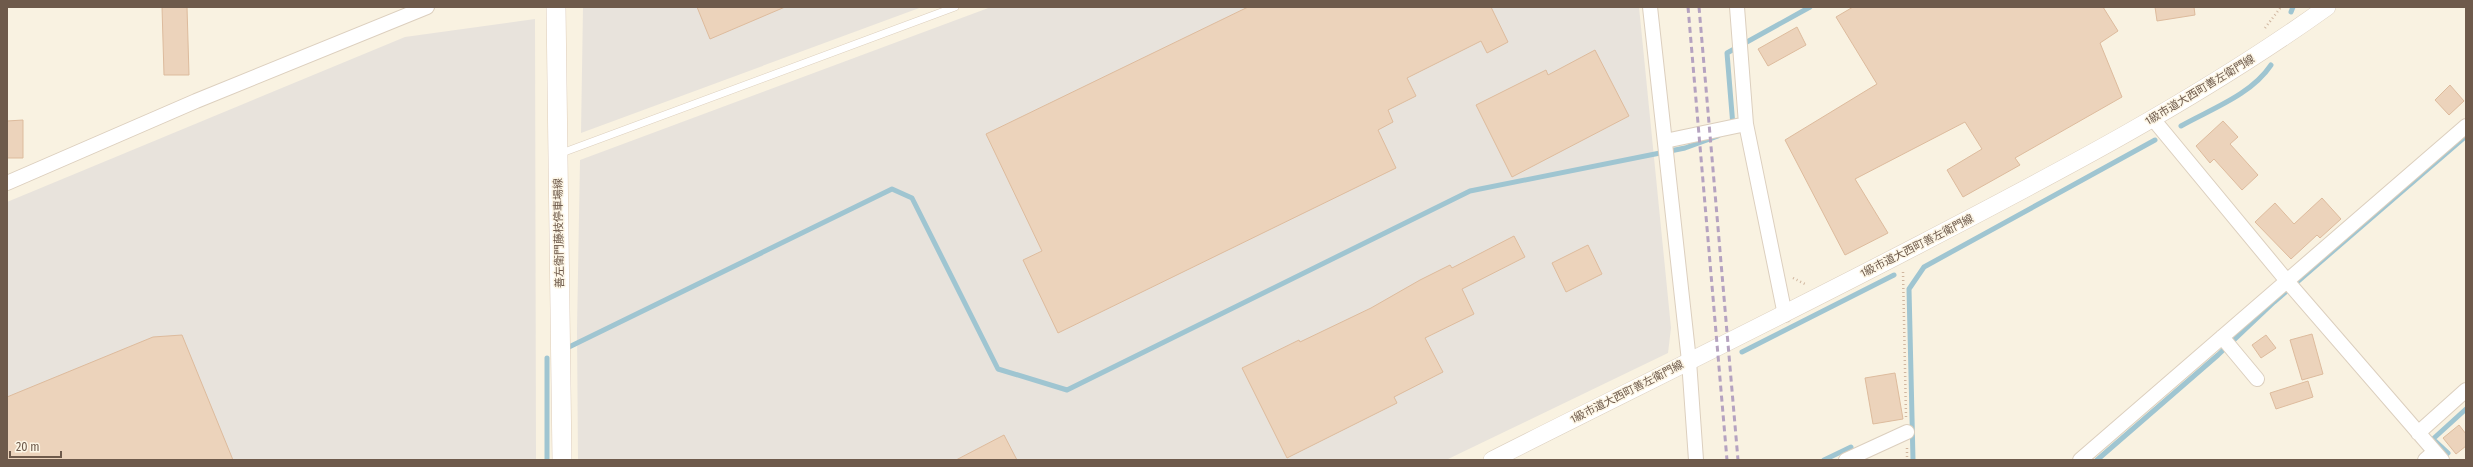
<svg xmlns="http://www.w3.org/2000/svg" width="2473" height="467" font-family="'Fira Sans Condensed','Noto Sans JP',sans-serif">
<rect width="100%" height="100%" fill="#f9f2e1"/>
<path fill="#e8e3dc" d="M 583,7 L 922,7 L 581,133 Z
M 991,7 L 1639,7 L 1671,328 L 1668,353 L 1446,460 L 578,460 L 577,330 L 580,160 Z
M 535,19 L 536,460 L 7,460 L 7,202 L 405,37 Z"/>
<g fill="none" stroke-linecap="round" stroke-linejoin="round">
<path stroke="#9fc5d1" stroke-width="5" d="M 2291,12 L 2293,7
M 1733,126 L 1727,53 L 1810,7
M 2181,126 C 2211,109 2251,95 2271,65
M 569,347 L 892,189 L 912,198 L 998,369 L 1067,390 L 1470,191 L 1685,148 L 1718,136
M 1742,352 L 1894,275
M 2442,459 L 2448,453 L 2433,439 L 2466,409
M 547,460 L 547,358
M 1824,460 L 1851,447
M 1913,460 L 1909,289 L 1924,267 L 2155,140
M 2097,460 L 2218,355 L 2274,302 L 2466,136"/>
</g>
<path fill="#ecd3bb" stroke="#ddbb9d" d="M 162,7 L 187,7 L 189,75 L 164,75 Z
M 697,7 L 785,7 L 710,39 Z
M 1248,7 L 1491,7 L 1508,42 L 1487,53 L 1481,41 L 1407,78 L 1416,96 L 1388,110 L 1393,122 L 1378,130 L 1396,168 L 1058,333 L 1023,260 L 1042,251 L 986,134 Z
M 1853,7 L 2103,7 L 2118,31 L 2100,43 L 2122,97 L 2015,158 L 2020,165 L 1963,197 L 1947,170 L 1982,149 L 1965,122 L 1855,179 L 1888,233 L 1845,255 L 1785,140 L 1877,84 L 1836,17 Z
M 2155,7 L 2194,7 L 2195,15 L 2157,21 Z
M 1797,27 L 1806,45 L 1768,66 L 1758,49 Z
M 1595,50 L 1629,116 L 1512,177 L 1476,105 L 1546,70 L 1548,75 Z
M 2450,85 L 2464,101 L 2449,115 L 2435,100 Z
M 23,120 L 23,158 L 7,158 L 7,121 Z
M 2223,121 L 2238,137 L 2230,144 L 2258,175 L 2242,190 L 2214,159 L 2210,163 L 2196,146 Z
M 2322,198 L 2341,219 L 2320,238 L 2317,235 L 2291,259 L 2255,222 L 2275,203 L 2294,224 Z
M 1514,236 L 1525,257 L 1462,289 L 1474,314 L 1425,338 L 1443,372 L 1394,397 L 1397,403 L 1287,458 L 1242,368 L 1299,340 L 1300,342 L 1371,308 L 1420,280 L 1450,265 L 1452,268 Z
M 1588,245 L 1602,274 L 1566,292 L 1552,263 Z
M 2312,334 L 2323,374 L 2302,380 L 2290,340 Z
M 182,335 L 233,460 L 7,460 L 7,397 L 153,337 Z
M 2266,335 L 2276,348 L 2261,358 L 2252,345 Z
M 1895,373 L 1903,419 L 1873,424 L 1865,378 Z
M 2308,381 L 2313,397 L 2276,409 L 2270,393 Z
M 2459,425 L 2466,434 L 2466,446 L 2456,454 L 2443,438 Z
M 1004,435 L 1017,460 L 956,460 Z"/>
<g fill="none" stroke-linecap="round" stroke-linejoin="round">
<defs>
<path id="service" d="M 559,154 L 955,7"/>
<path id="minor" d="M 1650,7 L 1689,361 L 1696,460
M 1737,7 L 1746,124 L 1785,315
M 2153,119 L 2287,281 L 2442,460
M 1665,141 L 1746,124
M 7,183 L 196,101 L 427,7
M 2222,337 L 2257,379
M 2418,433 L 2466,390
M 1846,460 L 1907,432
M 2080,460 L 2466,126
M 2425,460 L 2434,452"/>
<path id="tertiary" d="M 1492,460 C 1629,391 1766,324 1901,254 C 2047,178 2193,103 2327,7"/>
<path id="secondary" d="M 556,7 L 562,460"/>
</defs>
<use href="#service" stroke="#dccfbe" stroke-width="8"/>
<use href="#minor" stroke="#dccfbe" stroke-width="16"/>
<use href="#tertiary" stroke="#dccfbe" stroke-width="18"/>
<use href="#secondary" stroke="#decdba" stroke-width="20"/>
<path stroke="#d0b69f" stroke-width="2.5" stroke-dasharray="1 3" stroke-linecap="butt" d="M 2265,28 L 2281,7
M 1903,272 L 1906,417
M 1793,278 L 1805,284
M 1907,448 L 1907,460"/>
<use href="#service" stroke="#fff" stroke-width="7"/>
<use href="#minor" stroke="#fff" stroke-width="14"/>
<use href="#tertiary" stroke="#fff" stroke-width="17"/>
<use href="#secondary" stroke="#fff" stroke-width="19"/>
<path stroke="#b5a2c0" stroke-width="3" stroke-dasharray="6 4" stroke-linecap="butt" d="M 1688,7 L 1727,460
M 1699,7 L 1738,460"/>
</g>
<g text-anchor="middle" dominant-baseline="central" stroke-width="3" stroke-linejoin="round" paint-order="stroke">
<g font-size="11" fill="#6e5a4b" stroke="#fdf6e6">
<text transform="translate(2200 90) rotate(-31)">1級市道大西町善左衛門線</text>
<text transform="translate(559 233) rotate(-91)">善左衛門藤枝停車場線</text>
<text transform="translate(1917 246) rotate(-27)">1級市道大西町善左衛門線</text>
<text transform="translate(1627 392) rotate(-27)">1級市道大西町善左衛門線</text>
</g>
</g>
<rect width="2473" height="467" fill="none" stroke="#6e5a4b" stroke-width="16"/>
<path d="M10 451v6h51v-6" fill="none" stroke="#6e5a4b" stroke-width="2"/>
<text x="16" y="451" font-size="12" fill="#6e5a4b" stroke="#fdf6e6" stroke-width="3" paint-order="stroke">20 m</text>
</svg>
